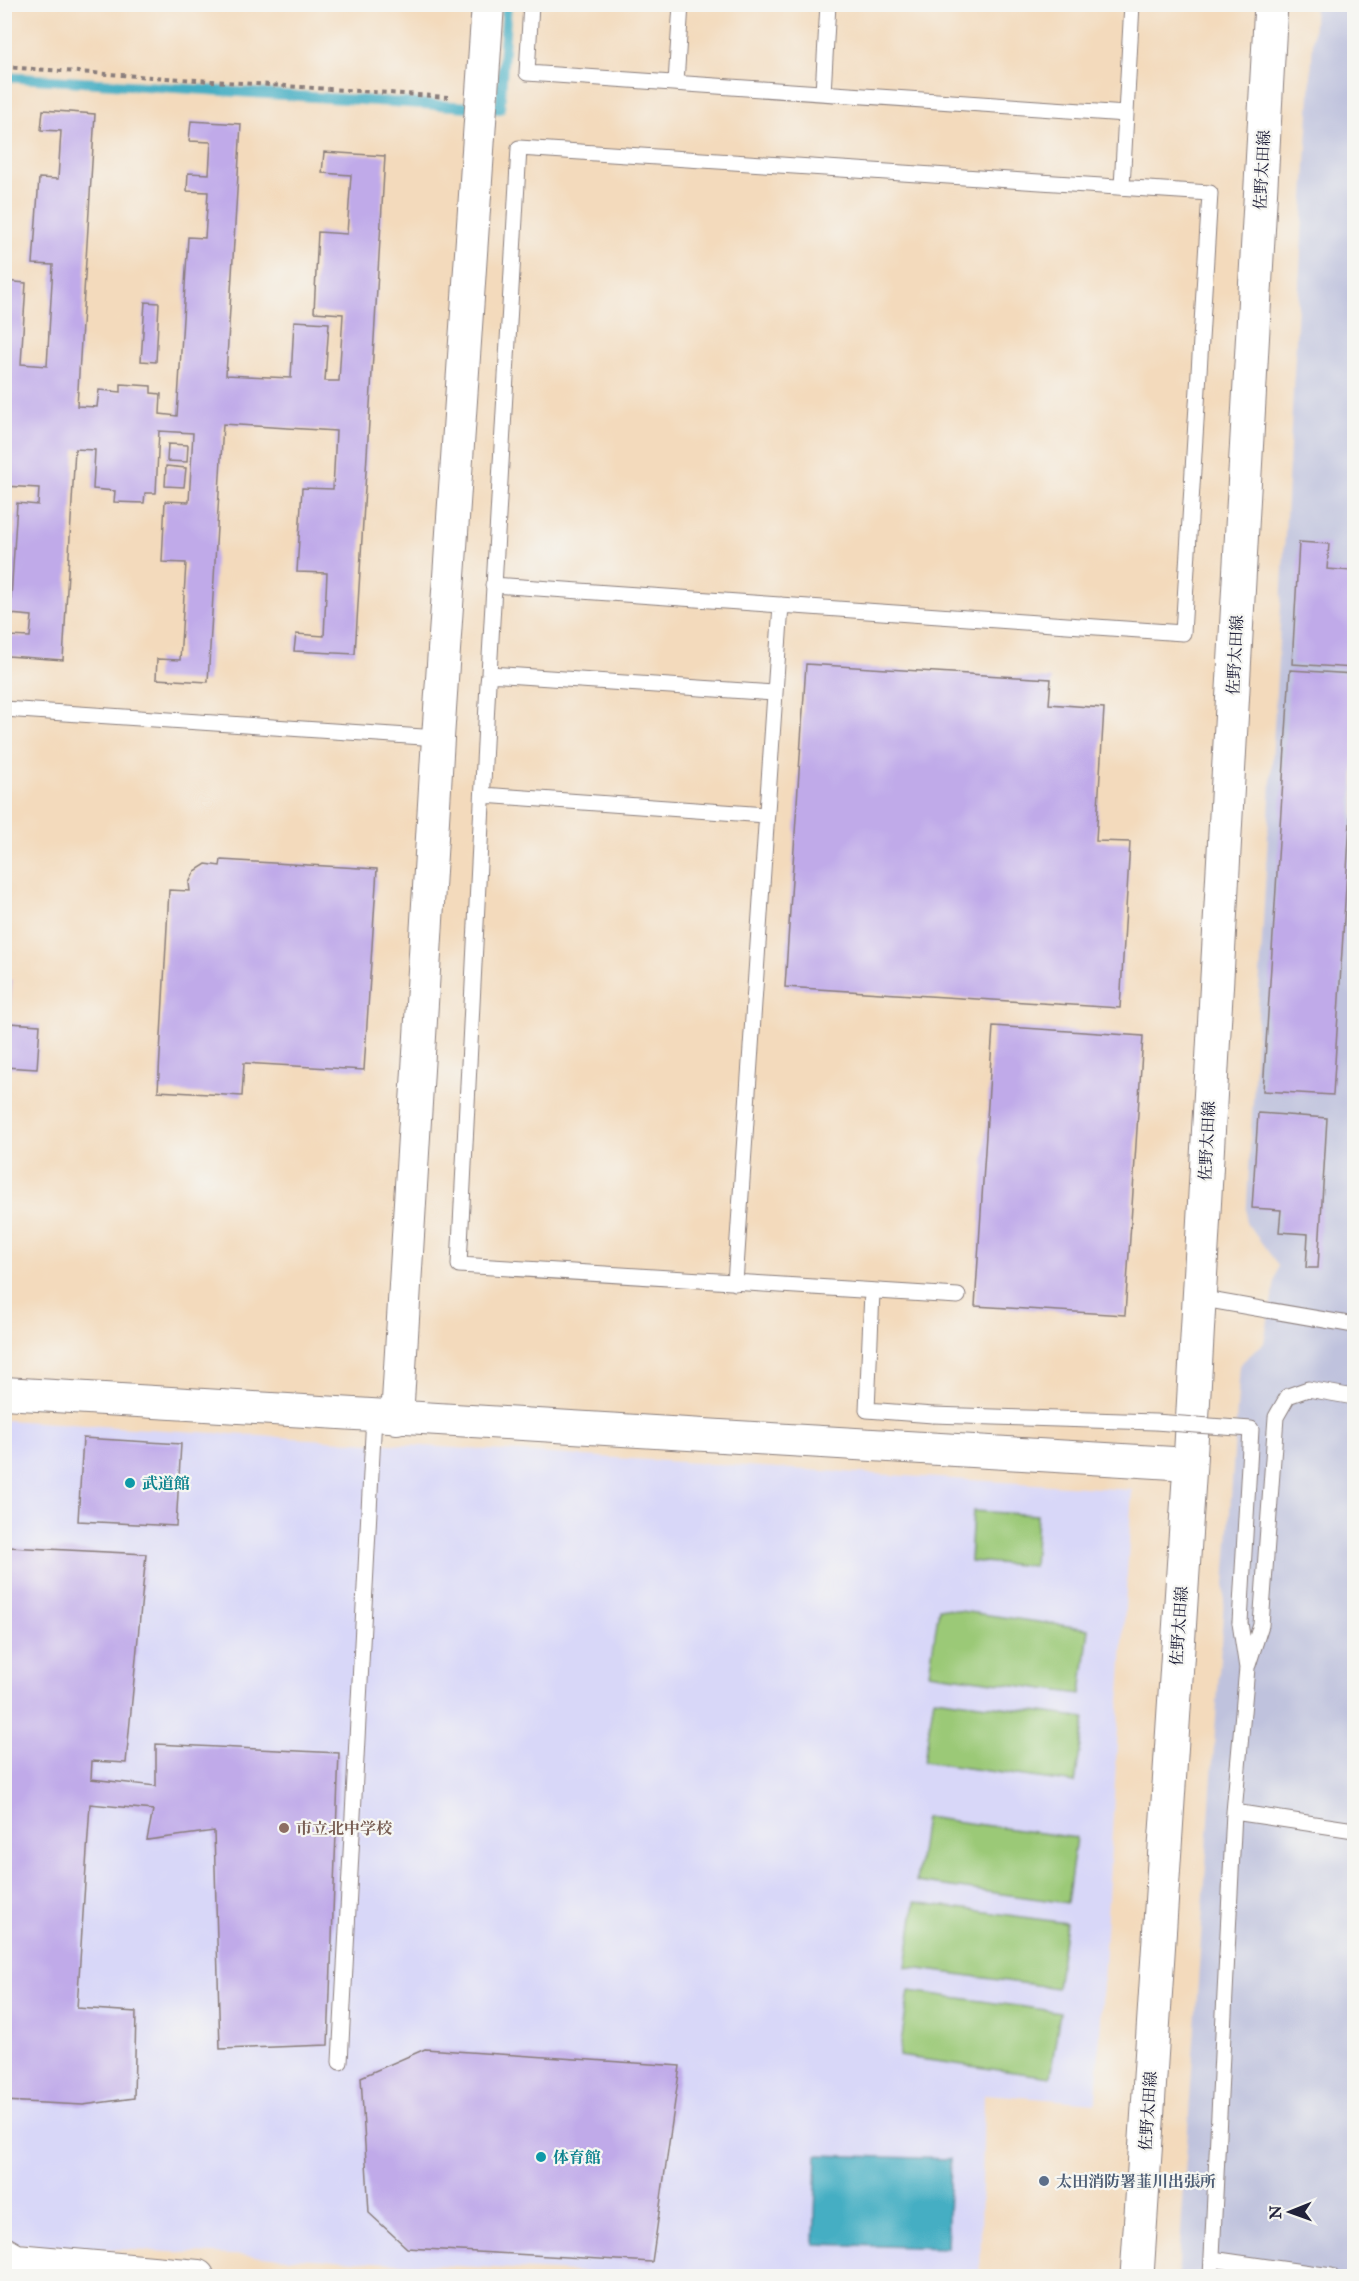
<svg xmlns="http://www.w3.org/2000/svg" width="1359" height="2281" font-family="'IM FELL Great Primer','Noto Serif JP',serif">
<rect width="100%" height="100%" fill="#f6f6f2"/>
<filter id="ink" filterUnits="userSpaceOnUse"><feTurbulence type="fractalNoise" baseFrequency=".0167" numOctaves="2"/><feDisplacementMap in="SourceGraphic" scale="12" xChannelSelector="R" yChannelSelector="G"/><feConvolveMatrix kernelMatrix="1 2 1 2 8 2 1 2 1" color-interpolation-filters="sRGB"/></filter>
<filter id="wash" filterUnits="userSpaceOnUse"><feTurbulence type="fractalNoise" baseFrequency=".008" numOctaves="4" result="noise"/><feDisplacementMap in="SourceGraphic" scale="24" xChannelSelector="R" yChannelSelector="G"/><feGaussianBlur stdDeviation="1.35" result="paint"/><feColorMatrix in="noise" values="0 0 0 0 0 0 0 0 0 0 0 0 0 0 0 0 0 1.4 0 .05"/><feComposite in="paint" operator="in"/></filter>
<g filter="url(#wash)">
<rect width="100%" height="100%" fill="#f3dabc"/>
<path fill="#d8d7f8" d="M 5,1420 L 1132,1490 L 1096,2103 L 984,2094 L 980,2276 L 656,2276 L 12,2244 L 5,2228 Z"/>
<path fill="#bfc2dd" d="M 1315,5 L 1354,5 L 1354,2276 L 1178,2276 L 1240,1364 L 1264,1343 L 1278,1265 L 1246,1222 Z"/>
<path fill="#9bc977" stroke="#5e7659" stroke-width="1.5" d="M 973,1511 L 1037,1515 L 1034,1566 L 970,1561 Z
M 939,1608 L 1089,1629 L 1081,1694 L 929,1673 Z
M 934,1698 L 1085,1718 L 1075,1783 L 924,1762 Z
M 925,1817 L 1076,1838 L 1067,1903 L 916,1882 Z
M 915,1902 L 1066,1923 L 1057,1988 L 906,1967 Z
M 909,1991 L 1060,2012 L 1050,2077 L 899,2056 Z"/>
<path fill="#44aec3" stroke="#33687f" stroke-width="1.5" d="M 817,2155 L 950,2159 L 947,2248 L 814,2244 Z"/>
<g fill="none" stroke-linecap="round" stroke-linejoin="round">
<path stroke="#44aec3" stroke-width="10" d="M 4,77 L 500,109 L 507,4"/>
</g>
<g id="blocks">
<path fill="#c0aae9" d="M 43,110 L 95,114 L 77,406 L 97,407 L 99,390 L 121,392 L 121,384 L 151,386 L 151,393 L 161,394 L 160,414 L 177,416 L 188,237 L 205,238 L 208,192 L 187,191 L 188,173 L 209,174 L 211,142 L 189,141 L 191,121 L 241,124 L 226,375 L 291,378 L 294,321 L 329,323 L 325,381 L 339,381 L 343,314 L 314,312 L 318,232 L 347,234 L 351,175 L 322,173 L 324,152 L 385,156 L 355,654 L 294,651 L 296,634 L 324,636 L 327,573 L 297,572 L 302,488 L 333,489 L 336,431 L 223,424 L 208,682 L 156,679 L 157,659 L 180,660 L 186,563 L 162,562 L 165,501 L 189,502 L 193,433 L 159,431 L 156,493 L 145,493 L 144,503 L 114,502 L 115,491 L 93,489 L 95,450 L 75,449 L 63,660 L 8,656 L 9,636 L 30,637 L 32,616 L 10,614 L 17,503 L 38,505 L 39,488 L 4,486 L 4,281 L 26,283 L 21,364 L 47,366 L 53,265 L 33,264 L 39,178 L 58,179 L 61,131 L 41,130 Z
M 145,302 L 159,303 L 156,362 L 141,361 Z
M 168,444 L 188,445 L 187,462 L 167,461 Z
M 166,466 L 186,468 L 184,487 L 165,486 Z
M 1299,542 L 1329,544 L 1327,569 L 1353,571 L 1351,601 L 1354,602 L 1354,668 L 1292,664 Z
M 806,664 L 1051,679 L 1049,704 L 1104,708 L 1096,841 L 1130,842 L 1120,1008 L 785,987 Z
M 1290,670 L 1354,674 L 1354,758 L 1333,1095 L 1263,1091 Z
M 221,860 L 377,869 L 364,1070 L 244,1063 L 242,1096 L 158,1091 L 169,890 L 190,891 L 189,883 L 195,871 L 206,864 L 220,866 Z
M 4,980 L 12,980 L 9,1023 L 40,1025 L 37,1069 L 4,1067 Z
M 993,1026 L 1143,1036 L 1125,1315 L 975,1306 Z
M 1258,1113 L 1327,1118 L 1318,1268 L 1306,1268 L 1308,1234 L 1279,1232 L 1281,1210 L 1252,1208 Z
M 83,1438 L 181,1444 L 176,1526 L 78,1521 Z
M 8,1547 L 146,1554 L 126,1763 L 92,1761 L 91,1779 L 156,1786 L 156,1744 L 339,1753 L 328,2045 L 220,2049 L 214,1831 L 147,1840 L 153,1810 L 90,1804 L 77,2008 L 136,2012 L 134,2098 L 83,2105 L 4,2101 L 4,1587 Z
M 425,2049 L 680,2066 L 652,2262 L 407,2248 L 369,2213 L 361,2077 Z"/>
</g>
</g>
<g filter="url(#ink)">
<use href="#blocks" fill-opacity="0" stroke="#8a7e7c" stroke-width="1.5"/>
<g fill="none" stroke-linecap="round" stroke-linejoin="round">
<defs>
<path id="service" d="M 531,4 L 527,73 L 1126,114
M 676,83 L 681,4
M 823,93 L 828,4
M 1122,187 L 1132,4
M 493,585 L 1183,633 L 1210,193 L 519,148 L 489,674 L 488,683 L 459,1265 L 958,1296
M 489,674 L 774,693
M 4,709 L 438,738
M 483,795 L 766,815
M 735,1283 L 781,605
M 872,1292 L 867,1410 L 933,1415
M 1198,1298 L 1354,1325
M 1248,1665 L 1261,1625 L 1276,1417 L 1288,1396 L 1308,1389 L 1354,1397
M 1234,1812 L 1354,1830
M 340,2062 L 374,1416
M 1212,2259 L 1331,2276
M 1211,2276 L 1234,1812 L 1247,1668 L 1240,1623"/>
<path id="minor" d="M 4,1393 L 1190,1464
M 397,1418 L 438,738 L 488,4
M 4,2253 L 16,2260 L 198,2276"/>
<path id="secondary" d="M 1137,2276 L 1190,1464 L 1271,4"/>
</defs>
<use href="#service" stroke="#8a7e7c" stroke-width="17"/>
<use href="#minor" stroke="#8a7e7c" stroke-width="34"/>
<use href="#secondary" stroke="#8a7e7c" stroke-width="35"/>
<path stroke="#8a7e7c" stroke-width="4" stroke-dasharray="4.5 4.5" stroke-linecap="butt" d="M 4,67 L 448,97"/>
<use href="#service" stroke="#fff" stroke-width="15"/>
<use href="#minor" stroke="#fff" stroke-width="32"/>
<use href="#secondary" stroke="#fff" stroke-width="33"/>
<defs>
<path id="service-bridge" d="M 933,1415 L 1155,1422 L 1251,1429 L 1240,1623"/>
</defs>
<use href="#service-bridge" stroke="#8a7e7c" stroke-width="17" stroke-linecap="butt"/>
<use href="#service-bridge" stroke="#fff" stroke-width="15"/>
</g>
</g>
<g fill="#0f9aa8" stroke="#f6f6f2" stroke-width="2">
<circle cx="130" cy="1483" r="6"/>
<circle cx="541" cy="2157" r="6"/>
</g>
<circle fill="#8d6e63" stroke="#f6f6f2" stroke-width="2" cx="284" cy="1828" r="6"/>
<circle fill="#5c6f8a" stroke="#f6f6f2" stroke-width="2" cx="1044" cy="2181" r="6"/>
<g text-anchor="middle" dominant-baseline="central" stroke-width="4.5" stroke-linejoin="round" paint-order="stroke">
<g font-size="16" fill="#22223b" stroke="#f6f6f2">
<text transform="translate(1262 170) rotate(-87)">佐野太田線</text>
<text transform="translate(1235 655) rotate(-87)">佐野太田線</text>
<text transform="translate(1207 1141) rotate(-87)">佐野太田線</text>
<text transform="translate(1179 1626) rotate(-86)">佐野太田線</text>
<text transform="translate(1148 2111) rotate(-86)">佐野太田線</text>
</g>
<g font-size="16" font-weight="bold" fill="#0d838f" stroke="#f6f6f2" text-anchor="start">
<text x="142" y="1483">武道館</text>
<text x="553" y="2157">体育館</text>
</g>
<g font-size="16" font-weight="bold" fill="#785e54" stroke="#f6f6f2" text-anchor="start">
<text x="296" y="1828">市立北中学校</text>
</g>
<g font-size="16" font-weight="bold" fill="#4e5e75" stroke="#f6f6f2" text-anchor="start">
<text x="1056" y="2181">太田消防署韮川出張所</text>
</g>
</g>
<rect width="1359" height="2281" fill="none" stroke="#f6f6f2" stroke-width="24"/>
<g transform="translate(1290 2212) rotate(269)" stroke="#f6f6f2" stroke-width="4.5" paint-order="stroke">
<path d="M0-4.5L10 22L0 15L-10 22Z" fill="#22223b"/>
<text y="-9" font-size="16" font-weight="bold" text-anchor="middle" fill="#22223b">N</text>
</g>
</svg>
